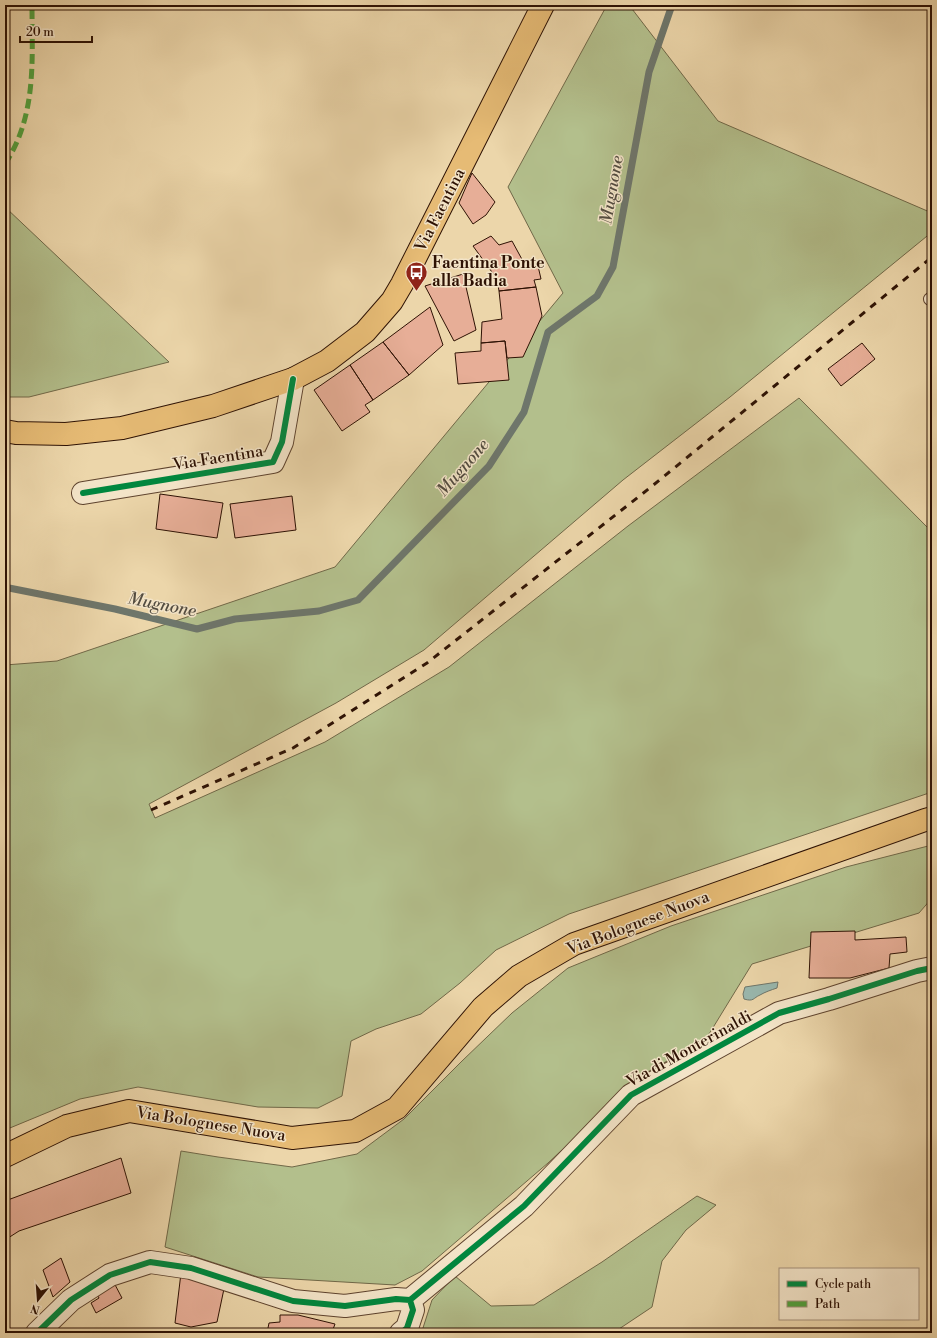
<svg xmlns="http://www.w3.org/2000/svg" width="937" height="1338" font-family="'Libre Bodoni',serif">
<rect width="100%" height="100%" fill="#ecd6aa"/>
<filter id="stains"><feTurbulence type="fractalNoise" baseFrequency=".005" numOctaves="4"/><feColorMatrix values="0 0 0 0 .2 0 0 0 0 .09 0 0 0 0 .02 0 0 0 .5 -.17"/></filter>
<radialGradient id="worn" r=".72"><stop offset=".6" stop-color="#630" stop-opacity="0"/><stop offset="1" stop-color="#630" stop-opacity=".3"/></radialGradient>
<path fill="#b3bf8c" stroke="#706848" d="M 607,5 L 629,5 L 718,121 L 932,213 L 932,232 L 730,397 L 623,480 L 424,650 L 336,703 L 149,804 L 155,818 L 325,742 L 449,667 L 628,526 L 799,398 L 932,532 L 932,792 L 569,914 L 496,950 L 460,983 L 421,1014 L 376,1029 L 351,1041 L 342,1096 L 318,1108 L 258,1107 L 138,1087 L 80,1099 L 5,1130 L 5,665 L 57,661 L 335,567 L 563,293 L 508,187 Z
M 5,207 L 169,362 L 29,397 L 5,397 Z
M 932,845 L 932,898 L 919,913 L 752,964 L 706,1039 L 644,1074 L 548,1163 L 422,1271 L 395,1285 L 258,1277 L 165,1247 L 181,1151 L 218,1157 L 292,1167 L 357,1154 L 404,1119 L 462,1061 L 512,1013 L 568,968 L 671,926 L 846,867 Z
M 697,1196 L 716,1205 L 686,1230 L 662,1261 L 652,1307 L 613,1333 L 420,1333 L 422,1331 L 432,1300 L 455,1276 L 491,1306 L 534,1305 L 602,1262 Z"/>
<path fill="#99b8af" stroke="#6e766b" d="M 778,982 L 777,988 C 771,990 765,992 760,995 C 753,998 754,1002 744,999 L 743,994 L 745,987 Z"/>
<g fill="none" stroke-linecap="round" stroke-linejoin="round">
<path stroke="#6e766b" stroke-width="7" d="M 5,587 L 9,588 L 115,609 L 197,629 L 235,619 L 319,611 L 358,600 L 489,466 L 524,412 L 548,332 L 597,296 L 613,267 L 649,72 L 672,5"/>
</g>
<path fill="#e7ae97" stroke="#2e1204" d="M 472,173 L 495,202 L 486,215 L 473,224 L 459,203 Z
M 491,236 L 499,245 L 512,241 L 524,263 L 538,266 L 541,279 L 534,280 L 536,287 L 499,291 L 497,279 L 473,246 Z
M 463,274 L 476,330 L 454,341 L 425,286 Z
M 536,287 L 542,316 L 523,357 L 507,358 L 505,341 L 481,343 L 482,322 L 502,319 L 499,291 Z
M 430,307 L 443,345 L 409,375 L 383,342 Z
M 505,341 L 509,380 L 458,384 L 455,353 L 481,351 L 481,343 Z
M 383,342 L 409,375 L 373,400 L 350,365 Z
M 862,343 L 875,359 L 841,386 L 828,369 Z
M 350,365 L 373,400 L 365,405 L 370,412 L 342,431 L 314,390 Z
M 160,494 L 223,503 L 217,538 L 156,529 Z
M 292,496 L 296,530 L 235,538 L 230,504 Z
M 855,931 L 855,940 L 906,937 L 907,952 L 890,954 L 889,968 L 850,978 L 809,978 L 811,932 Z
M 121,1158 L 131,1193 L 19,1231 L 5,1240 L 5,1201 Z
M 61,1258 L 70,1282 L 53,1297 L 43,1270 Z
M 181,1273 L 225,1284 L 217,1322 L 191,1327 L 175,1323 Z
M 112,1279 L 122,1298 L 96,1313 L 91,1303 L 99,1298 L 94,1289 Z
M 280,1315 L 298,1315 L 335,1324 L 332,1332 L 318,1333 L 267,1333 L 269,1323 L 280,1322 Z"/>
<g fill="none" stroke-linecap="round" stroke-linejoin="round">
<defs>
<path id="service" d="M 930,299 L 932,298"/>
<path id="minor" d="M 83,493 L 273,462 L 282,442 L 293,379
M 410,1300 L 524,1206 L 631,1095 L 779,1013 L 829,999 L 917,971 L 932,968
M 37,1333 L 71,1300 L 110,1275 L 150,1262 L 191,1268 L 293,1301 L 345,1306 L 396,1299 L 410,1300 L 413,1310 L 407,1328 L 401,1333"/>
<path id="primary" d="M 5,431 L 16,433 L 66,434 L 122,428 L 213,406 L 293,379 L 327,361 L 365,332 L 392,301 L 402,284 L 543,5
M 5,1156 L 67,1126 L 129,1111 L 292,1138 L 355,1131 L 397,1108 L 483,1007 L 519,976 L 574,944 L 925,820 L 932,818"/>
</defs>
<use href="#service" stroke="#5e432e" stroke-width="14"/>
<use href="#minor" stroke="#5e432e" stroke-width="24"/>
<use href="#primary" stroke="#2e1204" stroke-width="24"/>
<use href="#service" stroke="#f3e4c8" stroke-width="12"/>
<use href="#minor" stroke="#f3e4c8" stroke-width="22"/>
<use href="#primary" stroke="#e6bb75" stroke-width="22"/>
<path stroke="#2e1204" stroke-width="3" stroke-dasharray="7 7" stroke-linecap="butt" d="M 151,810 L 293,748 L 427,663 L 651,487 L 932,257"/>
<path stroke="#52a03d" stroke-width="5" stroke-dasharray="10 5" stroke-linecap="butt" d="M 5,164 C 37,115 32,60 32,5"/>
<defs>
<path id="cycleway" d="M 83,493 L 273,462 L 282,442 L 293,379
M 410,1300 L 524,1206 L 631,1095 L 779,1013 L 829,999 L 917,971 L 932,968
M 37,1333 L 71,1300 L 110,1275 L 150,1262 L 191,1268 L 293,1301 L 345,1306 L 396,1299 L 410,1300 L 413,1310 L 407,1328 L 401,1333"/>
</defs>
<use href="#cycleway" stroke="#f3e4c8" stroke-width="8"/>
<use href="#cycleway" stroke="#00873e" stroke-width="6"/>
</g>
<defs>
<symbol id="bus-pin" viewBox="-11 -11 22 30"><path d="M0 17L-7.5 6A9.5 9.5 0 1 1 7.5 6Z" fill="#8f2418" stroke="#f3e4c8"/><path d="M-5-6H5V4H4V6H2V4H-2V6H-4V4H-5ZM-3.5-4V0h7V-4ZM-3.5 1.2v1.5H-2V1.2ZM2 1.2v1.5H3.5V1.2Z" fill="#fff"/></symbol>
</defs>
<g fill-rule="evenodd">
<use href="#bus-pin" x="404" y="260" width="25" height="34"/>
</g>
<g text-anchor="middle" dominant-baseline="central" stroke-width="3" stroke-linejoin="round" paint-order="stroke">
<g font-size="16" fill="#2e1204" stroke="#f3e4c8">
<text transform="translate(440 210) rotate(-63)">Via Faentina</text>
<text transform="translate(218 458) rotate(-9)">Via Faentina</text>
<text transform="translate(638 923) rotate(-21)">Via Bolognese Nuova</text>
<text transform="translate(689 1049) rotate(-29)">Via di Monterinaldi</text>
<text transform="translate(211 1124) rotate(9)">Via Bolognese Nuova</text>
</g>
<g font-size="16" font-weight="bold" fill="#2e1204" stroke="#f3e4c8" text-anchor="start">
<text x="432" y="263">Faentina Ponte<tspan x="432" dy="18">alla Badia</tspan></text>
</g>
<g font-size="17" font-style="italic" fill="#534c40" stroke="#f3e4c8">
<text transform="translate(612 190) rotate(-80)">Mugnone</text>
<text transform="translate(463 468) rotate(-49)">Mugnone</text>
<text transform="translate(162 605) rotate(11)">Mugnone</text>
</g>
</g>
<rect width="937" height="1338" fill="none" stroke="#ecd6aa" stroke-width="20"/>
<rect x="6" y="6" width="925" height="1326" fill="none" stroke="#2e1204" stroke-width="2"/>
<rect x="10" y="10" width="917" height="1318" fill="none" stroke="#2e1204"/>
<rect x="779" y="1268" width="140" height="52" fill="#f3e4c8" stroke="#a4907a"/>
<rect x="787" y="1281" width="20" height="6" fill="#00873e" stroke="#a4907a"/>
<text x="815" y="1288" font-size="12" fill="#2e1204">Cycle path</text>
<rect x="787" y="1301" width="20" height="6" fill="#52a03d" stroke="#a4907a"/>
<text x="815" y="1308" font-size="12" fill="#2e1204">Path</text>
<g transform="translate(38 1300) rotate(197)" stroke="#f3e4c8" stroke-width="3" paint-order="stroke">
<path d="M0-3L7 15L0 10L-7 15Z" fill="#2e1204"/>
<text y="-6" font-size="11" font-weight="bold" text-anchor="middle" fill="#2e1204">N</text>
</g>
<path d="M20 36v6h72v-6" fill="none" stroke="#2e1204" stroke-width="2"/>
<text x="26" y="36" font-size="12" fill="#2e1204" stroke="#f3e4c8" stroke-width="3" paint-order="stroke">20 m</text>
<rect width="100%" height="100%" filter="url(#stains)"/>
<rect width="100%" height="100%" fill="url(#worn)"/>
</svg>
